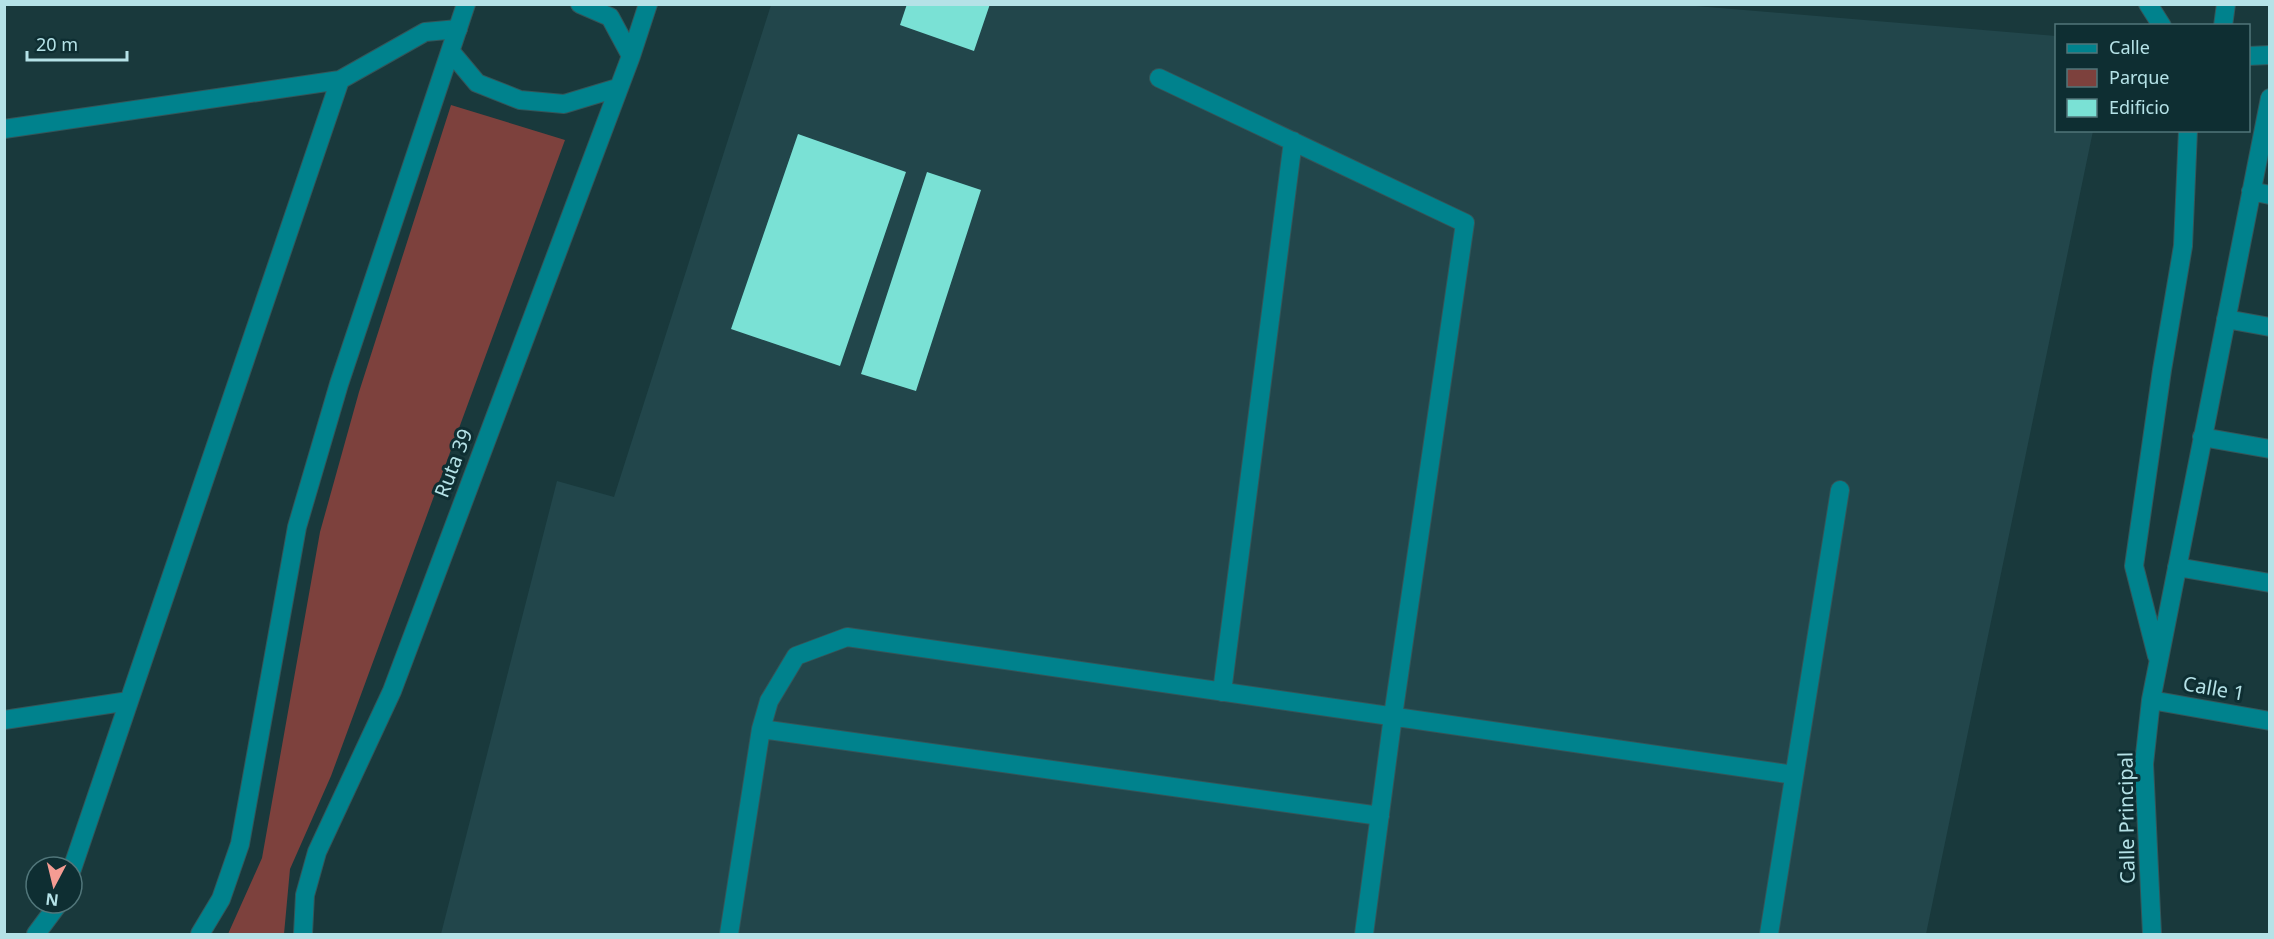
<svg xmlns="http://www.w3.org/2000/svg" width="2274" height="939" font-family="'Noto Sans',sans-serif">
<rect width="100%" height="100%" fill="#19393c"/>
<path fill="#22464b" d="M 1672,4 L 2056,36 L 2056,130 L 2093,131 L 1926,934 L 441,934 L 557,481 L 614,497 L 771,5 Z"/>
<path fill="#7d413d" d="M 451,105 L 565,140 L 331,776 L 290,869 L 284,934 L 228,934 L 262,858 L 320,532 L 359,392 Z"/>
<path fill="#7ae1d5" d="M 907,4 L 990,4 L 974,51 L 900,25 Z
M 798,134 L 906,172 L 840,366 L 731,329 Z
M 927,172 L 981,190 L 916,391 L 861,374 Z"/>
<g fill="none" stroke-linecap="round" stroke-linejoin="round">
<defs>
<path id="service" d="M 1159,78 L 1465,223 L 1393,716 L 1364,934
M 1222,692 L 1293,141
M 761,729 L 1380,816
M 729,934 L 761,729 L 769,701 L 796,656 L 847,637 L 1794,775
M 1769,934 L 1840,490"/>
<path id="minor" d="M 2148,4 L 2162,26
M 2223,26 L 2226,4
M 2248,56 L 2270,55
M 4,129 L 340,80
M 2251,191 L 2270,195
M 2226,319 L 2270,327
M 2202,437 L 2270,449
M 2177,567 L 2270,583
M 2157,656 L 2134,566 L 2162,370 L 2183,246 L 2188,130
M 2151,700 L 2270,721
M 4,720 L 129,701
M 72,869 L 340,80 L 425,32 L 458,29
M 36,934 L 59,903
M 2152,934 L 2144,764 L 2151,700 L 2270,98"/>
<path id="secondary" d="M 580,4 L 610,17 L 631,56
M 451,52 L 477,83 L 520,100 L 564,104 L 617,88
M 200,934 L 221,899 L 240,844 L 297,527 L 339,384 L 466,4
M 303,934 L 305,895 L 317,852 L 392,691 L 631,56 L 648,4"/>
</defs>
<use href="#service" stroke="#33565a" stroke-width="20"/>
<use href="#minor" stroke="#33565a" stroke-width="20"/>
<use href="#secondary" stroke="#33565a" stroke-width="20"/>
<use href="#service" stroke="#00828d" stroke-width="18"/>
<use href="#minor" stroke="#00828d" stroke-width="18"/>
<use href="#secondary" stroke="#00828d" stroke-width="18"/>
</g>
<g text-anchor="middle" dominant-baseline="central" stroke-width="6" stroke-linejoin="round" paint-order="stroke">
<g font-size="20" fill="#b5e2e7" stroke="#0e2e32">
<text transform="translate(453 463) rotate(-69)">Ruta 39</text>
<text transform="translate(2214 688) rotate(10)">Calle 1</text>
<text transform="translate(2126 818) rotate(-91)">Calle Principal</text>
</g>
</g>
<rect width="2274" height="939" fill="none" stroke="#b5e2e7" stroke-width="12"/>
<rect x="2055" y="24" width="195" height="108" fill="#0e2e32" stroke="#51767a" stroke-width="1.5"/>
<rect x="2067" y="44" width="30" height="9" fill="#00828d" stroke="#51767a" stroke-width="1.5"/>
<text x="2109" y="54" font-size="18" fill="#b5e2e7">Calle</text>
<rect x="2067" y="69" width="30" height="18" fill="#7d413d" stroke="#51767a" stroke-width="1.5"/>
<text x="2109" y="84" font-size="18" fill="#b5e2e7">Parque</text>
<rect x="2067" y="99" width="30" height="18" fill="#7ae1d5" stroke="#51767a" stroke-width="1.5"/>
<text x="2109" y="114" font-size="18" fill="#b5e2e7">Edificio</text>
<g transform="translate(54 885) rotate(187)"><circle r="28" fill="#0e2e32" stroke="#51767a" stroke-width="1.5"/>
<path d="M0-4.5L10 22L0 15L-10 22Z" fill="#f59c93"/>
<text y="-9" font-size="16" font-weight="bold" text-anchor="middle" fill="#b5e2e7">N</text>
</g>
<path d="M27 51v9h100v-9" fill="none" stroke="#b5e2e7" stroke-width="3"/>
<text x="36" y="51" font-size="18" fill="#b5e2e7" stroke="#0e2e32" stroke-width="4.5" paint-order="stroke">20 m</text>
</svg>
